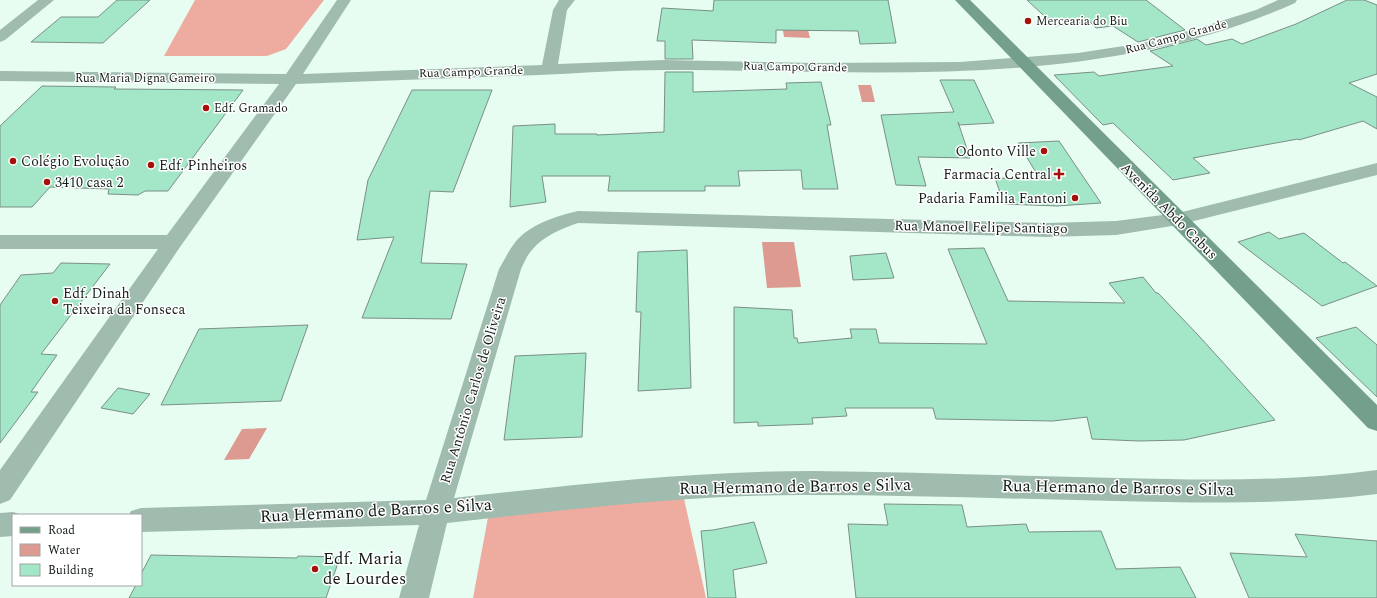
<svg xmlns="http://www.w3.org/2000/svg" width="1377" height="598" font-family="Spectral,serif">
<rect width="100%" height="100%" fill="#e7fdf2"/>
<path fill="#eeaca1" d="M 195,0 L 324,0 L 286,49 L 267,56 L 164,56 Z
M 683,494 L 706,598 L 473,598 L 489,512 Z"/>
<path fill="#dc9a90" d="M 782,24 L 791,24 L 793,30 L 808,30 L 810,38 L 784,37 Z
M 858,85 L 871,85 L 875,102 L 862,102 Z
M 762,242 L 794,242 L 801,287 L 767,288 Z
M 267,428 L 249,459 L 224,460 L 242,429 Z"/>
<path fill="#a3e7c8" stroke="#7b8f85" d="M 117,0 L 150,0 L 103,43 L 31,42 L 61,17 L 98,17 Z
M 714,0 L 888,0 L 896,43 L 860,44 L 858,31 L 776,30 L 776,43 L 692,40 L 693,59 L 665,59 L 665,41 L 657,41 L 662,8 L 713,11 Z
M 1027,0 L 1146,0 L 1185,30 L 1138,42 L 1113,26 L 1096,28 L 1090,22 L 1055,26 Z
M 1347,0 L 1364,0 L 1377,5 L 1377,74 L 1349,83 L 1377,97 L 1377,129 L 1363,121 L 1299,140 L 1298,139 L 1193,158 L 1210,173 L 1173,180 L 1113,123 L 1103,125 L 1054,75 L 1094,72 L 1099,76 L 1173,66 L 1150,51 L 1197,39 L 1206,45 L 1232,39 L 1242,44 L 1296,24 Z
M 665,72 L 693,72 L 693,92 L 787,89 L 786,83 L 821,82 L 831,125 L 827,125 L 838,189 L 803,189 L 801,170 L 738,171 L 740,186 L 705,186 L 705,191 L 608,191 L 610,176 L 542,176 L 546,202 L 510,207 L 513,126 L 555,124 L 555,134 L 597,134 L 597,135 L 664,132 Z
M 940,80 L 974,80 L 994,123 L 959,125 L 958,122 L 970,158 L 918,157 L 926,186 L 896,185 L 881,115 L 954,112 Z
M 42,86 L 116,87 L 114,89 L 243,90 L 168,191 L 145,191 L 138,195 L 108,194 L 109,189 L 50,187 L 32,207 L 0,207 L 0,126 Z
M 412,90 L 492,90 L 453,192 L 430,191 L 421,263 L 467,264 L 451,319 L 362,318 L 394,237 L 357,240 L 368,180 Z
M 1059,141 L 1101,203 L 1057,206 L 1004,204 L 995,178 L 1040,179 L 1018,143 Z
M 1269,232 L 1279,239 L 1304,233 L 1343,263 L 1345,262 L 1377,286 L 1322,306 L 1238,242 Z
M 984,248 L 1008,301 L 1125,303 L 1109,283 L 1143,277 L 1156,293 L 1158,293 L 1199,336 L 1275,420 L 1184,440 L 1139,441 L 1092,439 L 1087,417 L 1053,421 L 936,419 L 933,408 L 845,408 L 847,416 L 812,418 L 813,424 L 758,426 L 758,422 L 734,423 L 734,307 L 792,310 L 794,338 L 797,338 L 798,343 L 852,338 L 850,329 L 876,329 L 879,343 L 987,344 L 948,249 Z
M 687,250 L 691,388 L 638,391 L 641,312 L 636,312 L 638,252 Z
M 886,253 L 894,278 L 853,280 L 850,256 Z
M 61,263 L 110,264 L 41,354 L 57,355 L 31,392 L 38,392 L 0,443 L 0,305 L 21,275 L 53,273 Z
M 308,325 L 281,401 L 161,405 L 199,329 Z
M 1356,327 L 1377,345 L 1377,397 L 1316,338 Z
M 586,353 L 582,437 L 504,440 L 515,356 Z
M 118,388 L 150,394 L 133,414 L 101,408 Z
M 884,504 L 962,505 L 967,527 L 1026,524 L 1029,532 L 1101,531 L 1116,569 L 1180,567 L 1196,598 L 856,598 L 848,524 L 888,525 Z
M 754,522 L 767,563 L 733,570 L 736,598 L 708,598 L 701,531 L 713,530 Z
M 1295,534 L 1377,541 L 1377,598 L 1249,598 L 1230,553 L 1307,557 Z
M 151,555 L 297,558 L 298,556 L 340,557 L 326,598 L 129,598 L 136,585 L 141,585 L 141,574 Z"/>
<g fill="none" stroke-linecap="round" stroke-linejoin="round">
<path fill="#a0bcae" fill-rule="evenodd" d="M 38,0 L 54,0 L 5,40 L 0,42 L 0,30 Z
M 337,0 L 351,0 L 303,74 L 542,65 L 553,10 L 559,0 L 575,0 L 567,10 L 558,64 L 664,60 L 816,63 L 960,62 L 1078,53 L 1143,43 L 1199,28 L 1256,10 L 1278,0 L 1297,0 L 1295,3 C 1097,92 876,70 666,70 C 623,70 581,73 539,75 C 458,78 377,81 296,84 L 180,247 L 10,500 L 0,504 L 0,470 L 158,249 L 0,249 L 0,235 L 167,235 L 279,84 L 0,81 L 0,71 L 286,74 Z
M 1377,163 L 1377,175 L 1178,225 L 1116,235 L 1046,237 L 578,223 C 561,229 543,236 532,250 C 527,255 524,263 521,269 L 454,498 C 573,485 691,471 811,471 C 913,472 1015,476 1117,478 C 1203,480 1291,482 1377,470 L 1377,494 C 1291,505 1202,503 1115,501 C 1014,499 912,495 811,495 C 689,494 568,510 447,523 L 429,598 L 399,598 L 419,525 L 141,532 L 141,515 L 129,515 L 131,511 L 141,508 L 426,500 L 499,269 C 505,259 510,248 517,240 C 533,223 557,216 578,211 L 1046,223 L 1116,221 L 1178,213 Z
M 13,512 L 22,515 L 13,515 L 13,536 L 0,537 L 0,513 Z"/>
<path fill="#749f8b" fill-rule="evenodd" d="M 955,0 L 970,0 L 1377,405 L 1377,431 L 1368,428 Z"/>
</g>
<g fill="#a51108" stroke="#fff" stroke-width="1.5">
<circle cx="1028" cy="21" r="4"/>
<circle cx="206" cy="108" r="4"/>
<circle cx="1044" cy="151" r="4"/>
<circle cx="13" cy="161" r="4"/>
<circle cx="151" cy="165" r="4"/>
<path d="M1057 168h4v4h4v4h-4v4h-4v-4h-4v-4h4z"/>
<circle cx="47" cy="182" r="4"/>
<circle cx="1075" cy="198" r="4"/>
<circle cx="55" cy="301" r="4"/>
<circle cx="315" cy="569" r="4"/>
</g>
<g text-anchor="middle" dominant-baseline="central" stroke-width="3" stroke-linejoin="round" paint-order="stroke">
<g font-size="12" fill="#151d19" stroke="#fff" text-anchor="start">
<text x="1036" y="21">Mercearia do Biu</text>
<text x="214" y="108">Edf. Gramado</text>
</g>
<g font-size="12" fill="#151d19" stroke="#fff">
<text transform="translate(1176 37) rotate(-15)">Rua Campo Grande</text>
<text transform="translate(795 67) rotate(1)">Rua Campo Grande</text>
<text transform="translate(471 72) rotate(-2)">Rua Campo Grande</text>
<text x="145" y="78">Rua Maria Digna Gameiro</text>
</g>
<g font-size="14" fill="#151d19" stroke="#fff" text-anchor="start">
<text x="1036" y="151" text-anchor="end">Odonto Ville</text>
<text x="21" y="161">Colégio Evolução</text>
<text x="159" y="165">Edf. Pinheiros</text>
<text x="1051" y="174" text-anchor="end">Farmacia Central</text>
<text x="55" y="182">3410 casa 2</text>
<text x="1067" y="198" text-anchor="end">Padaria Familia Fantoni</text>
<text x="63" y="293">Edf. Dinah<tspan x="63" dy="16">Teixeira da Fonseca</tspan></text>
</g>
<g font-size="14" fill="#151d19" stroke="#fff">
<text transform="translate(1169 211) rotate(45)">Avenida Abdo Cabus</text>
<text transform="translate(981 227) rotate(1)">Rua Manoel Felipe Santiago</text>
<text transform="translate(473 390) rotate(-73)">Rua Antônio Carlos de Oliveira</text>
</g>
<g font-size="17" fill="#151d19" stroke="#fff">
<text transform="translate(795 487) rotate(-1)">Rua Hermano de Barros e Silva</text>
<text transform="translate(1118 488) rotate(1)">Rua Hermano de Barros e Silva</text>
<text transform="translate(376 511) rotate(-3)">Rua Hermano de Barros e Silva</text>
</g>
<g font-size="17" fill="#151d19" stroke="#fff" text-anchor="start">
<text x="323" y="559">Edf. Maria<tspan x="323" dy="20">de Lourdes</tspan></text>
</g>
</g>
<rect x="12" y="514" width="130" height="72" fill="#ffffff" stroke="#a1a5a3"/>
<rect x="20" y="527" width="20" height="6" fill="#749f8b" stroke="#a1a5a3"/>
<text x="48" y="534" font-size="12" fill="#151d19">Road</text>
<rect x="20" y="544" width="20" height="12" fill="#dc9a90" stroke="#a1a5a3"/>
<text x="48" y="554" font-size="12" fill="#151d19">Water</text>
<rect x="20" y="564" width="20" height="12" fill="#a3e7c8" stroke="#a1a5a3"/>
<text x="48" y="574" font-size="12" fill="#151d19">Building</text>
</svg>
